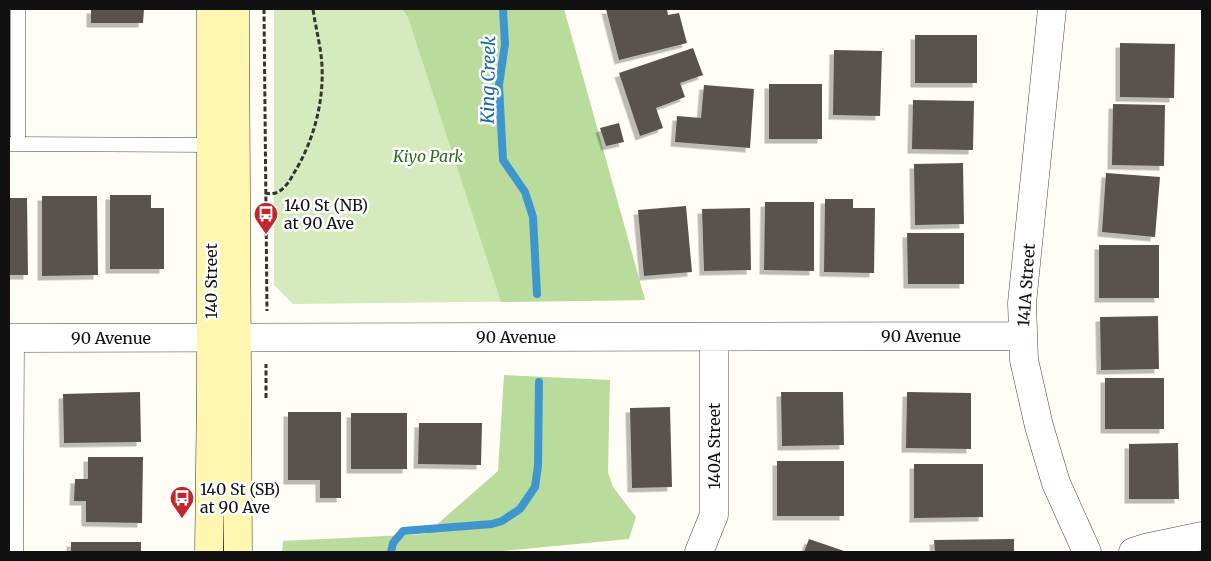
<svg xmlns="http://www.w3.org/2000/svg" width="1211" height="561" font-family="Merriweather,serif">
<defs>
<filter id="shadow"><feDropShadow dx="-4.5" dy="4.5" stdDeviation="0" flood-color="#0004"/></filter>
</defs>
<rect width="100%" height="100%" fill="#fffdf5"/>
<path fill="#d5ebbd" d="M 274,9 L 564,9 L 645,300 L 293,304 L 274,285 Z"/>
<path fill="#b9dc9c" d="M 402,9 L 564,9 L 645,300 L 501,302 L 408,17 Z
M 504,375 L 610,380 L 608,472 L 613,487 L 636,517 L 629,539 L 492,552 L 282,552 L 283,541 L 426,534 L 498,471 Z"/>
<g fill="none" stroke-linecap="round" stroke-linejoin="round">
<path stroke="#3f96cf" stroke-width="8" d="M 503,9 L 505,44 L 499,85 L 503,160 L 525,192 L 533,217 L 537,294
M 391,552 L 393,543 L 403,531 L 492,524 L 502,521 L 520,509 L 535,487 L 538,466 L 539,382"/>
</g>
<path fill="#5a524d" filter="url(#shadow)" d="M 91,9 L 144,9 L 143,23 L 91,23 Z
M 606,9 L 667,9 L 668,15 L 679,13 L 687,43 L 619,60 Z
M 915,35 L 977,35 L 977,83 L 915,83 Z
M 1120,43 L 1175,44 L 1174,98 L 1120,97 Z
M 693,48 L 703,75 L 680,83 L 685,97 L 656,108 L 663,128 L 640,136 L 619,73 Z
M 834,50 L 882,51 L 880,116 L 833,115 Z
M 769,84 L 822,84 L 822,139 L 769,139 Z
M 704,85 L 754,89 L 750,148 L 675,142 L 677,116 L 701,118 Z
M 913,100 L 974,101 L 973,150 L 912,149 Z
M 1113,104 L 1165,105 L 1164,166 L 1112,165 Z
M 619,123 L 624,142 L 606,146 L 600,128 Z
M 963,163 L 964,224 L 915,225 L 914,164 Z
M 1106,173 L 1160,177 L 1155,237 L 1102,232 Z
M 110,195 L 151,195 L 151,208 L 164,208 L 164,269 L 110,269 Z
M 42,196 L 97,196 L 98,275 L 42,276 Z
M 9,198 L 27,198 L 28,275 L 9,275 Z
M 825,199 L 853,199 L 853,208 L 875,208 L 874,273 L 824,272 Z
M 765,202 L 814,202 L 814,271 L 764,270 Z
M 686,206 L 692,272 L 644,276 L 638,210 Z
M 750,208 L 751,270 L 704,271 L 702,209 Z
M 907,233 L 964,233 L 964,284 L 908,284 Z
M 1099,245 L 1159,245 L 1159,298 L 1099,298 Z
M 1158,316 L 1159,369 L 1101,370 L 1100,317 Z
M 1105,378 L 1164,378 L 1164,429 L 1105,429 Z
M 140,392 L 141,442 L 64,443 L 63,394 Z
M 781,392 L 843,392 L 844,445 L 782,446 Z
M 907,392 L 971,393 L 971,449 L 906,448 Z
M 670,407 L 672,487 L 632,488 L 630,408 Z
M 288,412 L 341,412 L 341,498 L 320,498 L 320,480 L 288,480 Z
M 351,413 L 407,413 L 407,469 L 351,469 Z
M 419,423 L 482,423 L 481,465 L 418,464 Z
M 1178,443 L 1179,499 L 1129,499 L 1129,444 Z
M 88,457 L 143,457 L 142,523 L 86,522 L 86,501 L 74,501 L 75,479 L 88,479 Z
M 777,461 L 844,461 L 844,516 L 777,516 Z
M 914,464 L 983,464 L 983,517 L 914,518 Z
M 809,539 L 847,552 L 804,552 Z
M 1014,539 L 1014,552 L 935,552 L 934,540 Z
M 71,542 L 141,542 L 141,552 L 71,552 Z"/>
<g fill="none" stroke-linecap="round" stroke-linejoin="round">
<defs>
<path id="lane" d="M 9,144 L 211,145
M 18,144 L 18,9
M 16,552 L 17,338"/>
<path id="street" d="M 1052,9 L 1022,303 L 1024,360 L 1039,426 L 1056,483 L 1087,552
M 9,338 L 1023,336
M 699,552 L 714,515 L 714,337
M 1133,552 L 1145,548 L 1202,536"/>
<path id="secondary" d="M 235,9 L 238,552
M 209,552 L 211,385 L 211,9"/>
</defs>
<use href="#lane" stroke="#444" stroke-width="15"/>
<use href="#street" stroke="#444" stroke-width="29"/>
<use href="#secondary" stroke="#333" stroke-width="29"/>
<path stroke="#333" stroke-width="3" stroke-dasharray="5 2.5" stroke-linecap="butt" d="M 264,9 L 267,311
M 265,193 C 280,197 288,184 294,173 C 315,139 326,95 321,55 C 319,39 315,24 313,9
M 266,398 L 266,364"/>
<use href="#lane" stroke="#fff" stroke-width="14"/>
<use href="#street" stroke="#fff" stroke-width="28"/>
<use href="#secondary" stroke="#fff6b0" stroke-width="28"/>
</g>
<defs>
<symbol id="bus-pin" viewBox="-11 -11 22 30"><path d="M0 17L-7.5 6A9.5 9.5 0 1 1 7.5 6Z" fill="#c4262e" stroke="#fff"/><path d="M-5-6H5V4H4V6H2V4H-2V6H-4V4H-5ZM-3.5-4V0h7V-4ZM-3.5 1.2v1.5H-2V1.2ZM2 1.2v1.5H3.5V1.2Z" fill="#fff"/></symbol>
</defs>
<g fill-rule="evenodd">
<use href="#bus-pin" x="252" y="200" width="28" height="38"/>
<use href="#bus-pin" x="168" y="484" width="28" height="38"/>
</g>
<g text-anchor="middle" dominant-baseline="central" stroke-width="5" stroke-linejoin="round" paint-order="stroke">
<g font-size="16" font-style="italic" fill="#2f6b1f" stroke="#fff">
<text x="428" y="156">Kiyo Park</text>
</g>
<g font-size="16" fill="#111" stroke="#fff" text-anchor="start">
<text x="284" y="205">140 St (NB)<tspan x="284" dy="18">at 90 Ave</tspan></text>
<text x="200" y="489">140 St (SB)<tspan x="200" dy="18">at 90 Ave</tspan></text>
</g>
<g font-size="16" fill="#111" stroke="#fff">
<text transform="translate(211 281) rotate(-90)">140 Street</text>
<text transform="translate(1026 285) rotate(-86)">141A Street</text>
<text x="921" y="336">90 Avenue</text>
<text x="516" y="337">90 Avenue</text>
<text x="111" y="338">90 Avenue</text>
<text transform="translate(714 446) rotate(-90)">140A Street</text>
</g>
<g font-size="18" font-style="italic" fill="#1768a6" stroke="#fff">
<text transform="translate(488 80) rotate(-89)">King Creek</text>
</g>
</g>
<rect width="1211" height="561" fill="none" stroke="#111111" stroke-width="20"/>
</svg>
